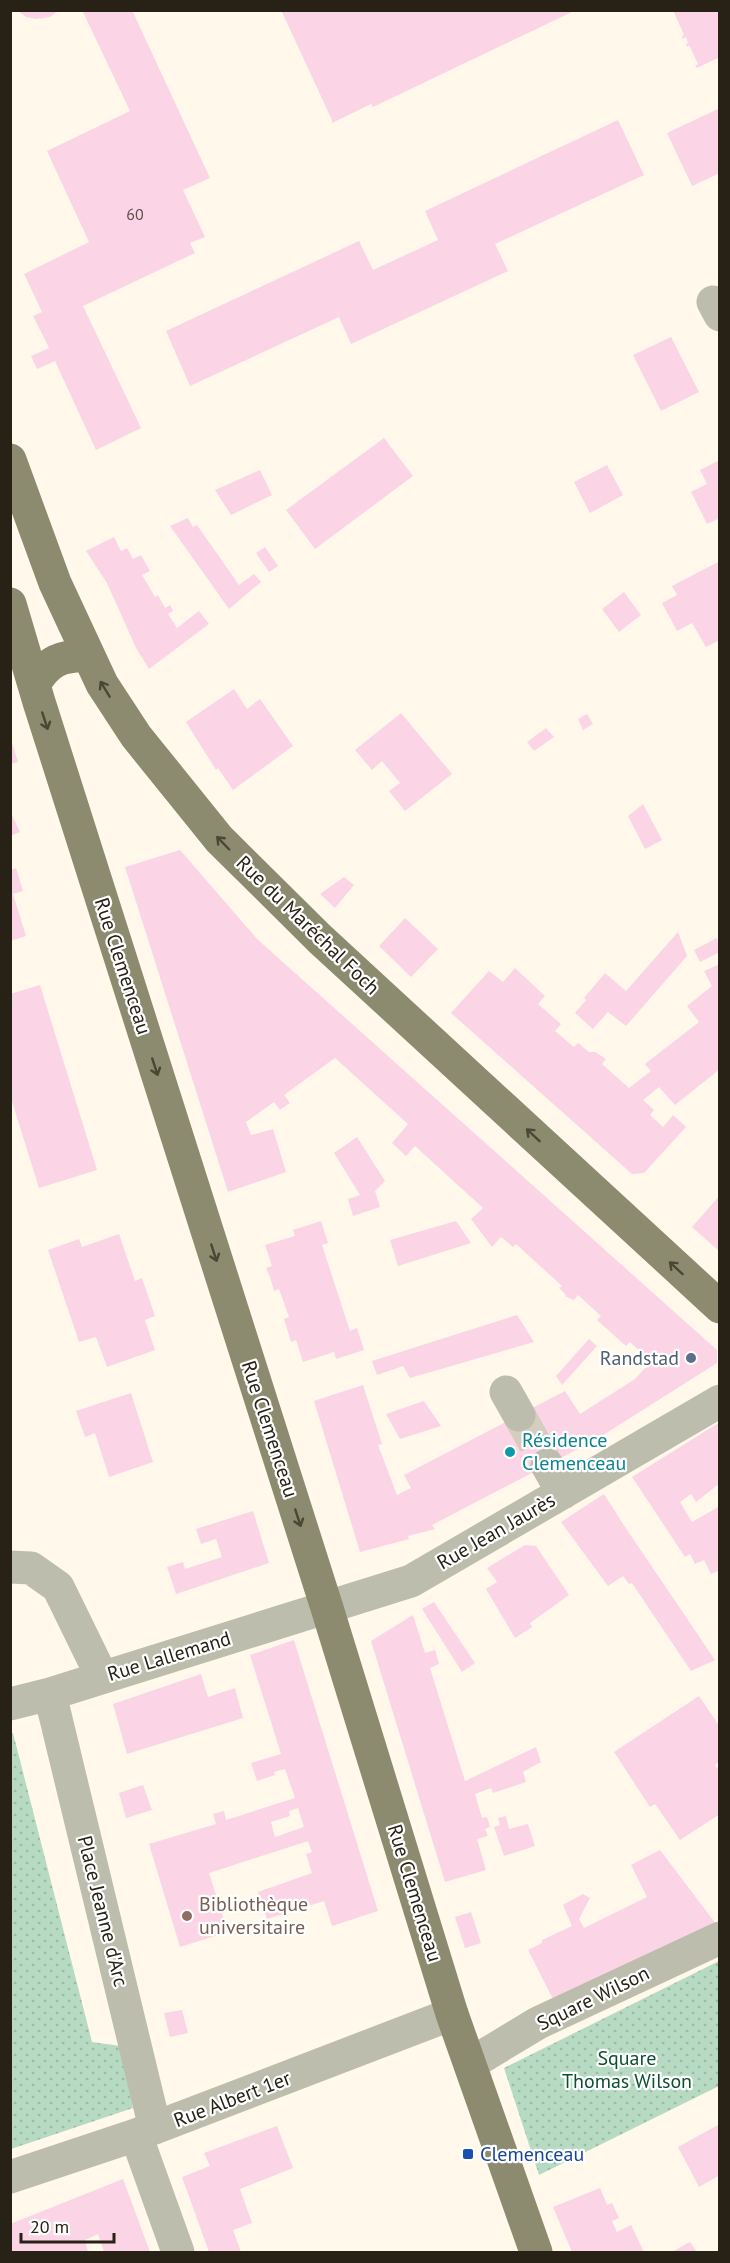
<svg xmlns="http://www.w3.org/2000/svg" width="730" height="2263" font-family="'PT Sans',sans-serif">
<defs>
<pattern id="park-dots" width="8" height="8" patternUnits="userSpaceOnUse" patternTransform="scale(1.5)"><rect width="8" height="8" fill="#b6dac2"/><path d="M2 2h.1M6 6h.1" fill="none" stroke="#9cbba6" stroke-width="1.8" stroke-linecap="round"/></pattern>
</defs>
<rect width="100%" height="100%" fill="#fff8eb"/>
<path fill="url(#park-dots)" d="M 13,1733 L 92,2042 L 121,2046 L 133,2108 L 11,2149 L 10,1734 Z
M 719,1961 L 719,2086 L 539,2175 L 504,2068 Z"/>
<path fill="#fbd5e6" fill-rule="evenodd" d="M 17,10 L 59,10 L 50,17 L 36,19 L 26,17 Z
M 82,10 L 132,10 L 210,178 L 183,190 L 205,237 L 190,243 L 195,253 L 83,306 L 141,428 L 96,450 L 55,361 L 37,369 L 31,356 L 49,348 L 33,316 L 42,312 L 24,274 L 89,242 L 47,151 L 130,111 Z
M 281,10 L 572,10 L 572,12 L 373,107 L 371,104 L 332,123 L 332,120 Z
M 673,10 L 720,10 L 720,57 L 697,68 L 695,66 L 698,64 L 689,45 L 687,47 L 686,44 L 688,43 L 686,37 L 683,39 L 682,36 L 684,35 Z
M 720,108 L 720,173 L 692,186 L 667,133 Z
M 618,120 L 644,175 L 495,244 L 508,271 L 351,344 L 339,317 L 190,386 L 166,331 L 359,241 L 373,270 L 438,240 L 425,211 Z
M 671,337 L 699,392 L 661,411 L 633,355 Z
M 384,438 L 413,476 L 315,549 L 286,510 Z
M 720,460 L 720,518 L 707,524 L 691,492 L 707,484 L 700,470 Z
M 607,465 L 623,495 L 590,513 L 574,482 Z
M 260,470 L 272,495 L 231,515 L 215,490 Z
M 188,518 L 193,527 L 197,525 L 239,585 L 254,574 L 261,582 L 229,609 L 170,526 Z
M 114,537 L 121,551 L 127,548 L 133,559 L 141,555 L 150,571 L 142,575 L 155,597 L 158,595 L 165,608 L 170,605 L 173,611 L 168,614 L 177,628 L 199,611 L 209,624 L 149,669 L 136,648 L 107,583 L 86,551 Z
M 265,547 L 278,566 L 269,572 L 256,553 Z
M 720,561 L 720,640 L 706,647 L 692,623 L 677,631 L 662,603 L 677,595 L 672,586 Z
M 624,592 L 641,615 L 619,632 L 602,609 Z
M 234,689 L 247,709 L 260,699 L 293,746 L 233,790 L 218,768 L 216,770 L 186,722 Z
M 401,713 L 452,774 L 405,811 L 389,791 L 400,783 L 382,761 L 372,770 L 355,750 Z
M 587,714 L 593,724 L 583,730 L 578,719 Z
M 546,728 L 554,737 L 534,751 L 527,742 Z
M 11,739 L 18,762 L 10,764 L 10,740 Z
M 643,804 L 662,840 L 645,849 L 628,816 Z
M 10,811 L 20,832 L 10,836 Z
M 180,850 L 257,939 L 717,1350 L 717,1363 L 597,1439 L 432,1525 L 435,1529 L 408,1536 L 409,1539 L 360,1552 L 314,1401 L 363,1385 L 382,1444 L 378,1445 L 397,1495 L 411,1488 L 404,1475 L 565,1391 L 580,1414 L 635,1379 L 651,1362 L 630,1342 L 626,1346 L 597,1320 L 601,1316 L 578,1295 L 574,1300 L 565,1296 L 566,1295 L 559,1288 L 562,1286 L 516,1244 L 513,1247 L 501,1237 L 492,1247 L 471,1219 L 483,1208 L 415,1146 L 406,1156 L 392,1143 L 408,1124 L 335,1058 L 284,1095 L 290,1103 L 280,1110 L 274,1102 L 246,1122 L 251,1135 L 273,1129 L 286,1172 L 228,1192 L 125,867 Z
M 16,868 L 23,891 L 13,894 L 26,936 L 10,941 L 10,870 Z
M 344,877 L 354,885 L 335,908 L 320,894 Z
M 405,918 L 438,949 L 411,977 L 379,946 Z
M 678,932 L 687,956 L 626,1026 L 608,1012 L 593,1029 L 575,1013 L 586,1000 L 584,998 L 605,973 L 626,991 Z
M 717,938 L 720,952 L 700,962 L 694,950 Z
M 720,964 L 720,1069 L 675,1105 L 659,1087 L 643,1100 L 654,1110 L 650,1115 L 663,1127 L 673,1115 L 686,1127 L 644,1173 L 632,1174 L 451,1013 L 489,971 L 503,982 L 515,968 L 545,996 L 538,1004 L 561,1024 L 555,1031 L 574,1047 L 578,1043 L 589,1052 L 595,1052 L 606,1059 L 602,1064 L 629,1088 L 651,1071 L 645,1064 L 699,1022 L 687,1006 L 712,986 L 704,971 Z
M 40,985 L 97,1170 L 39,1188 L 10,1095 L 10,994 Z
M 357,1137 L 385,1181 L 375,1191 L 380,1207 L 353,1216 L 348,1199 L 360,1195 L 334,1153 Z
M 720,1195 L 720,1252 L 692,1227 Z
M 321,1221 L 328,1243 L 322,1245 L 350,1331 L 357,1328 L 364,1350 L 336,1359 L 334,1352 L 303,1362 L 296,1340 L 291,1342 L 284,1319 L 289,1317 L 279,1289 L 274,1291 L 270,1277 L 266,1268 L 272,1266 L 265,1245 L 295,1236 L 293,1230 Z
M 456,1221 L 471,1243 L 398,1266 L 390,1240 Z
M 119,1234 L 135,1281 L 142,1278 L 155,1316 L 145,1320 L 155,1350 L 107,1367 L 96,1337 L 79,1342 L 48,1250 L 79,1239 L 82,1247 Z
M 517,1315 L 534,1342 L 410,1378 L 403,1366 L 377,1375 L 372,1361 Z
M 589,1339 L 597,1346 L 562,1385 L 556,1376 Z
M 131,1393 L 153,1462 L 109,1477 L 95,1433 L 85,1437 L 76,1411 Z
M 424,1401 L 441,1426 L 400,1439 L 386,1414 Z
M 720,1422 L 720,1483 L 696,1502 L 691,1494 L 680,1502 L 692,1522 L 720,1506 L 720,1570 L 711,1574 L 704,1560 L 695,1564 L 690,1554 L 685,1557 L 632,1477 Z
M 604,1494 L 623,1524 L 715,1660 L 691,1671 L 632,1583 L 629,1584 L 623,1576 L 608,1586 L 561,1522 Z
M 253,1511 L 269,1563 L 176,1594 L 167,1567 L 183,1562 L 185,1569 L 222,1557 L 216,1539 L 201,1544 L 196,1529 Z
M 525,1545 L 536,1546 L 569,1595 L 530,1623 L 532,1627 L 515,1638 L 486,1589 L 497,1582 L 487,1568 Z
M 434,1602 L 475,1663 L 462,1672 L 422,1609 Z
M 413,1615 L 425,1653 L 435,1650 L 439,1664 L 430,1668 L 465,1781 L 536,1747 L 541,1762 L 523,1772 L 526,1782 L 493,1793 L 491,1788 L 475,1794 L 482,1818 L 487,1817 L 490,1827 L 485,1829 L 488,1836 L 477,1839 L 486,1870 L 445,1882 L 371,1641 Z
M 294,1640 L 378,1911 L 332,1926 L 324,1901 L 267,1919 L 258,1892 L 312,1873 L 306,1854 L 312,1852 L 308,1841 L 209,1873 L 228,1932 L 180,1947 L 149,1844 L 216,1824 L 213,1814 L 224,1811 L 226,1820 L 295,1798 L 285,1769 L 274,1772 L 275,1775 L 257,1781 L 251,1763 L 281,1754 L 250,1655 ZM 298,1808 L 304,1827 L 275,1837 L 271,1822 L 290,1816 L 289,1811 Z
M 201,1674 L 208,1697 L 235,1688 L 243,1718 L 127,1754 L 113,1704 Z
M 699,1696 L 720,1727 L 720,1761 L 715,1765 L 720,1772 L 720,1814 L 680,1840 L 655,1804 L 650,1807 L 614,1752 Z
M 143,1785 L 152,1810 L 126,1818 L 119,1793 Z
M 506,1816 L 509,1829 L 528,1824 L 535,1846 L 504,1856 L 494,1827 L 500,1825 L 498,1818 Z
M 660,1850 L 716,1924 L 554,2001 L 528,1950 L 542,1943 L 542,1940 L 572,1926 L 563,1905 L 583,1894 L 590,1898 L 579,1919 L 584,1928 L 647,1897 L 631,1865 Z
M 471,1912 L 481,1943 L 465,1948 L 455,1917 Z
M 182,2010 L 188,2033 L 170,2037 L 164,2013 Z
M 720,2124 L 720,2175 L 699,2187 L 678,2147 Z
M 277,2126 L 293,2168 L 240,2189 L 252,2223 L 233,2230 L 241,2252 L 209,2252 L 182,2177 L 210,2166 L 204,2153 Z
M 123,2179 L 150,2252 L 104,2252 L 98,2234 L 85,2240 L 88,2252 L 10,2252 L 10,2224 Z
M 600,2188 L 607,2205 L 612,2203 L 619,2218 L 612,2221 L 617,2232 L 631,2225 L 644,2252 L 572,2252 L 553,2207 Z
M 690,2242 L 697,2252 L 672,2252 Z"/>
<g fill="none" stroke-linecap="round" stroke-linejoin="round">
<path stroke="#d4cdc0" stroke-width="33" stroke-dasharray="33 16" stroke-linecap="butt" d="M 519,1415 L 547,1465"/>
<path stroke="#bdbdae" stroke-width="33" d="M 713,302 L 720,315
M 506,1392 L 519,1415
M 547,1465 L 563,1493
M 10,1567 L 31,1568 L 58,1587 L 102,1677
M 50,1694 L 155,2128
M 10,1704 L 50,1694 L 411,1581 L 720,1401
M 470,2064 L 538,2023 L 720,1938
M 136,2135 L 178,2252
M 10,2177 L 136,2135 L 452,2014"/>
<path stroke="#8c8b6f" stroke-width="33" d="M 10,460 L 55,583 L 102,684 L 136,736 L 219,839 L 320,939 L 720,1307
M 10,604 L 39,702 L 327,1608 L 452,2014 L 536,2252
M 34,685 C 48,660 61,656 88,655"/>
</g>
<defs><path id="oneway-shaft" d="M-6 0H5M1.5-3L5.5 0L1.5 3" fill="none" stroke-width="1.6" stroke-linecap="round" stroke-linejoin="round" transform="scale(1.5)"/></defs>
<g stroke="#4b4735">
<use href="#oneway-shaft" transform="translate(105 689) rotate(-121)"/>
<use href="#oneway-shaft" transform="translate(45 721) rotate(72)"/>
<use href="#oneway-shaft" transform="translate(223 843) rotate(-134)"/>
<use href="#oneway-shaft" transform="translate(155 1067) rotate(72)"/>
<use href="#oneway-shaft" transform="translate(533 1135) rotate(-137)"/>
<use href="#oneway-shaft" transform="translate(214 1253) rotate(72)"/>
<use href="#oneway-shaft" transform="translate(676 1268) rotate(-137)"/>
<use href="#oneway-shaft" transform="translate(298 1518) rotate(72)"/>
</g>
<circle fill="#5c6f8a" stroke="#fff" stroke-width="2" cx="691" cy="1358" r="6"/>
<circle fill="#0f9aa8" stroke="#fff" stroke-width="2" cx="510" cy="1452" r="6"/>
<circle fill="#8d6e63" stroke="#fff" stroke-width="2" cx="187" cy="1916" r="6"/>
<rect fill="#1a4fb4" stroke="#fff" stroke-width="2" x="462" y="2148" width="12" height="12" rx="3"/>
<g text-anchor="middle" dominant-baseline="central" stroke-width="4.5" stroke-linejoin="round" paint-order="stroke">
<g font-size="16" fill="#5d4f4a">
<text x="135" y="214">60</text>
</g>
<g font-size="20" fill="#282216" stroke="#fff">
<text transform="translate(308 925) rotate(44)">Rue du Maréchal Foch</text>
<text transform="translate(123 966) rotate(72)">Rue Clemenceau</text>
<text transform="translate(270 1429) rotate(72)">Rue Clemenceau</text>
<text transform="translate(496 1531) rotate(-30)">Rue Jean Jaurès</text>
<text transform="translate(169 1656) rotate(-17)">Rue Lallemand</text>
<text transform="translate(415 1893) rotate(73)">Rue Clemenceau</text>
<text transform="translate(103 1911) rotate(76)">Place Jeanne d'Arc</text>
<text transform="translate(593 1998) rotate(-26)">Square Wilson</text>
<text transform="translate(232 2099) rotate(-21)">Rue Albert 1er</text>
</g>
<g font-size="20" fill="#4e5e75" stroke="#fff" text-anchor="end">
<text x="679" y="1358">Randstad</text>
</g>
<g font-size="20" fill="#0d838f" stroke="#fff" text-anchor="start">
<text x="522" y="1440">Résidence<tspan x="522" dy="23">Clemenceau</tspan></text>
</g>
<g font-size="20" fill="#785e54" stroke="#fff" text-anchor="start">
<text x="199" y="1904">Bibliothèque<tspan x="199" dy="23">universitaire</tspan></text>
</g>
<g font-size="20" fill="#0b4f2f" stroke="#fff">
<text x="627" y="2058">Square<tspan x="627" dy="23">Thomas Wilson</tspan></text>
</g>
<g font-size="20" fill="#164399" stroke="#fff" text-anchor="start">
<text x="480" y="2154">Clemenceau</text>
</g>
</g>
<rect width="730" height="2263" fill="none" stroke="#282216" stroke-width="24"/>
<path d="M21 2233v9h93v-9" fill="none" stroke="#282216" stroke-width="3"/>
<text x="30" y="2233" font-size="18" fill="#282216" stroke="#ffffff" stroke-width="4.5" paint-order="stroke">20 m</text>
</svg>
